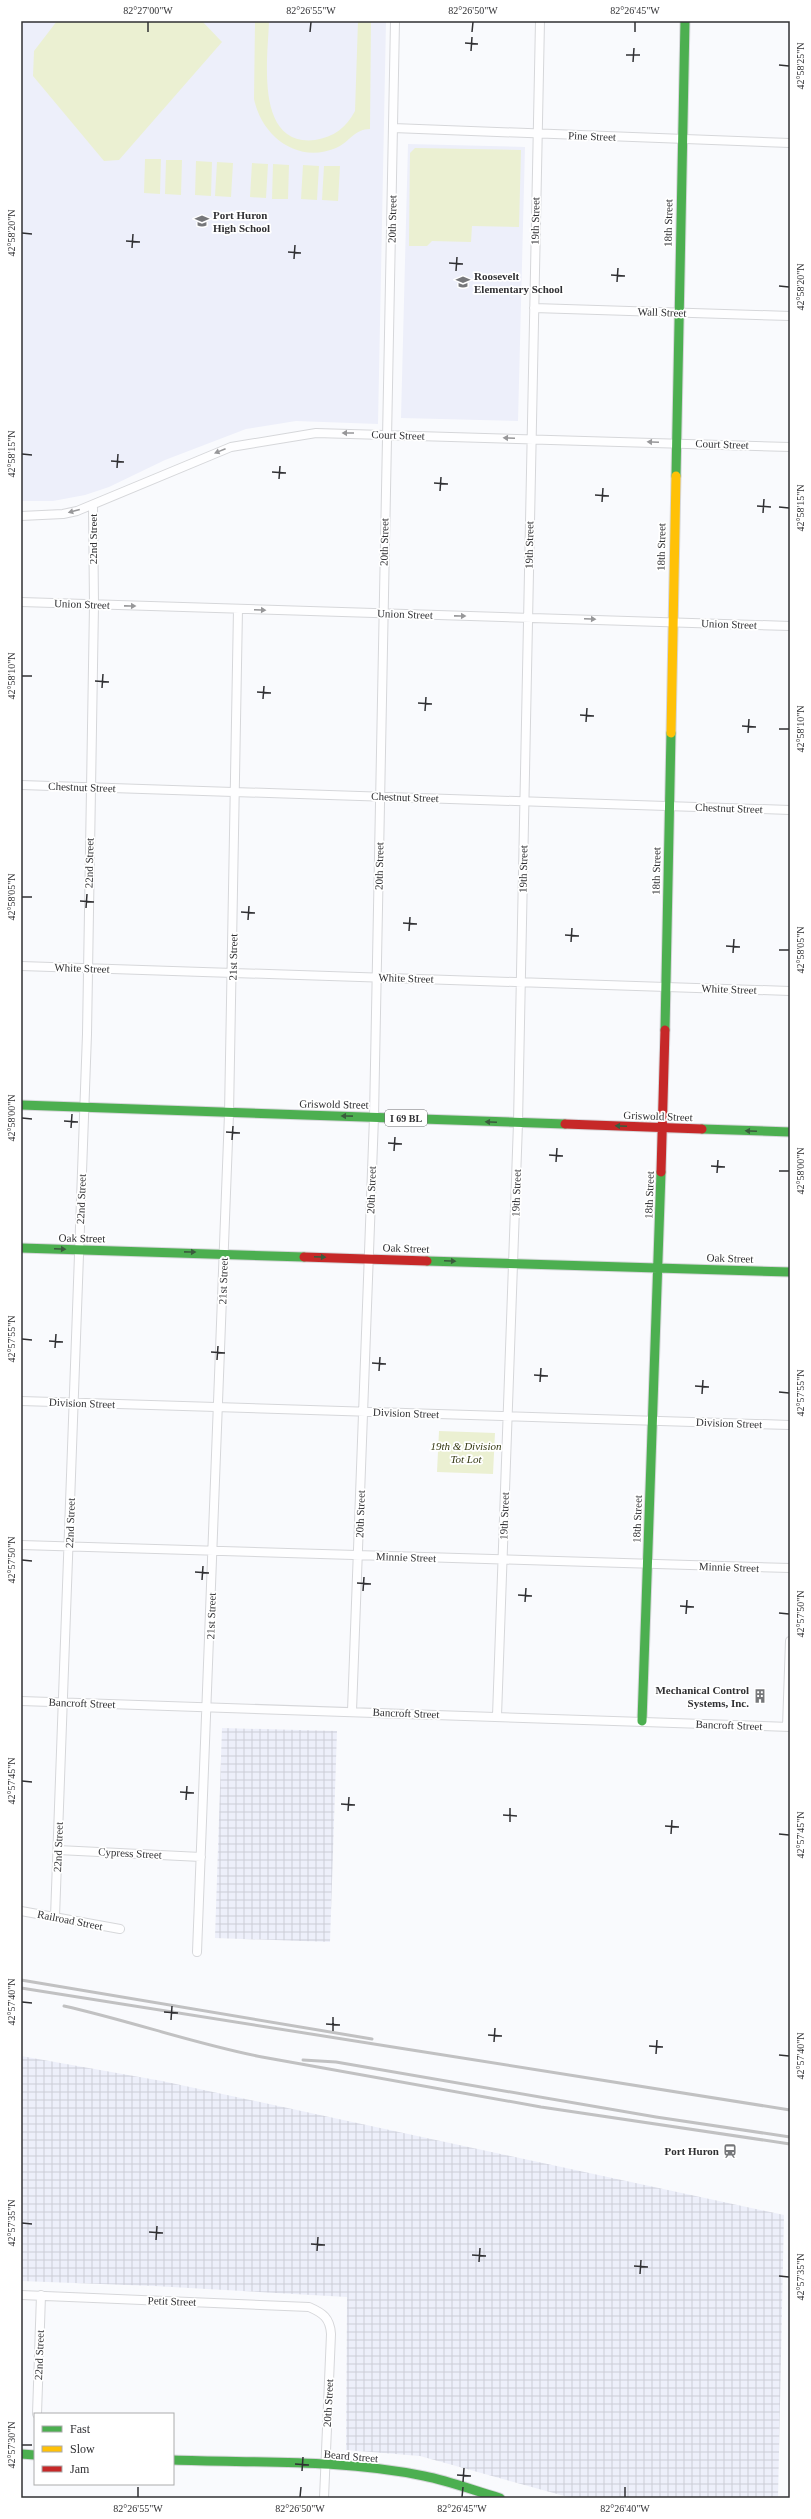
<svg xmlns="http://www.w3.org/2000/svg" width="811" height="2519" font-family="'Times New Roman',serif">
<defs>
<pattern id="industrial-grid" width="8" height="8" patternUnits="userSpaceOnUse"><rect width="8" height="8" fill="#edeffa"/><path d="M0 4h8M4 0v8" fill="none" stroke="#cccdd7"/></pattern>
</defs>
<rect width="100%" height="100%" fill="#f9fafd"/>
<path fill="#edeffa" d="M 21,21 L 386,21 L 378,424 L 296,421 L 246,429 L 165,460 L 109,487 L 85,495 L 53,501 L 21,501 Z
M 408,144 L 525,147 L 518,421 L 401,418 Z"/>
<path fill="url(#industrial-grid)" d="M 222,1728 L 337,1731 L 330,1942 L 215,1938 Z
M 21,2056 L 162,2081 L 784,2215 L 778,2498 L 568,2497 L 420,2456 L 346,2450 L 347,2297 L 154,2286 L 21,2281 Z"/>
<path fill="#ebf0d2" d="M 57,21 L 202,21 L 222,42 L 119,160 L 104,161 L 33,76 L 34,51 Z
M 255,21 L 269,21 C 268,57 254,147 315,140 C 334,137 346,128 355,111 L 358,21 L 371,21 L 370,129 C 354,129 350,142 336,148 C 298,164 262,137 254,99 Z
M 415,148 L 521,150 L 519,227 L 472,226 L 471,242 L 432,241 L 427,246 L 409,246 L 410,153 Z
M 145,159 L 161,159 L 160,194 L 144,193 Z
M 166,160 L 182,160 L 181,195 L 165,194 Z
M 196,161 L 212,162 L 211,196 L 195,195 Z
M 217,162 L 233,163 L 231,197 L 215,196 Z
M 252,163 L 268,164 L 266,198 L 250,197 Z
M 273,164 L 289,165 L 288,199 L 272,199 Z
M 303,165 L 319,166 L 317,200 L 301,199 Z
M 324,166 L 340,166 L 338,201 L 322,200 Z
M 439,1431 L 495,1433 L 493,1474 L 437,1472 Z"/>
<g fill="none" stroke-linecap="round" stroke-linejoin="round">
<defs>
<path id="street" d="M 393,128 L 790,143
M 534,308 L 790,316
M 21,516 L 63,514 L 77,511 L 231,447 L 316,433 L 790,447
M 21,602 L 790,626
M 21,785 L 790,810
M 21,966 L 790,991
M 21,1401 L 790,1425
M 21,1545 L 790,1568
M 21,1701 L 790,1727
M 352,1711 L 374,1117 L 395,21
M 497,1716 L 518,1123 L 540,21
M 787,1727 L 790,1641
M 58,1850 L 201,1857
M 21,1911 L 120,1929
M 55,1917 L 87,1034 L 94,605 L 93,505
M 197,1952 L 229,1114 L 238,609
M 21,2295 L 309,2307 C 323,2313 330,2318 331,2334 L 324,2498
M 37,2414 L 41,2295"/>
<path id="fast" d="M 676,476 L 685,21
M 665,1030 L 671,733
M 21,1105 L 565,1124
M 702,1129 L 790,1132
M 21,1248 L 304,1257
M 427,1261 L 790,1272
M 642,1721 L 661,1172
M 21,2454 L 35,2455
M 173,2460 C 256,2463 342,2459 424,2476 C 450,2481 475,2491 500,2498"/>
<path id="slow" d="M 671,733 L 676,476"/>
<path id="jam" d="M 565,1124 L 702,1129
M 661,1172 L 665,1030
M 304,1257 L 427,1261"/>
</defs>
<use href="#street" stroke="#d6d7da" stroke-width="10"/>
<use href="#fast" stroke="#d6d7da" stroke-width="11"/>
<use href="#slow" stroke="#d6d7da" stroke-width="11"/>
<use href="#jam" stroke="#d6d7da" stroke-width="11"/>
<use href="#street" stroke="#fefeff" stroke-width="8"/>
<use href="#fast" stroke="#4caf50" stroke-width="9"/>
<use href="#slow" stroke="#ffc107" stroke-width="9"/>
<use href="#jam" stroke="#c62828" stroke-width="9"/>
<path stroke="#c1c1c2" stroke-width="3" d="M 21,1980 L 372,2039
M 21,1988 C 277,2031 534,2067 790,2110
M 64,2006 C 131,2021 195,2044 262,2057 L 541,2107 L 790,2144
M 303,2060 L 336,2062 L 656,2117 L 790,2137"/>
</g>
<defs><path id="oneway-solid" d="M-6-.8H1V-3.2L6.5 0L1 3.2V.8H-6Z"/></defs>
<g fill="#979799">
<use href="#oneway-solid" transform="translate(348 433) rotate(-180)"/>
<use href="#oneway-solid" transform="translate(509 438) rotate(-178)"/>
<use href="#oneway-solid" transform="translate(653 442) rotate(-178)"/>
<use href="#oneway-solid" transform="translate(220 451) rotate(158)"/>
<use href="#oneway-solid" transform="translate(74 511) rotate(165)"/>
<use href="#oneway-solid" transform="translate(130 606) rotate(1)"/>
<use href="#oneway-solid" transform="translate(260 610) rotate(2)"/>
<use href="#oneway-solid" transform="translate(460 616) rotate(1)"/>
<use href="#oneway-solid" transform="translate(590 619) rotate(2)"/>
</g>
<g fill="#3a5c3d">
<use href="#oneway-solid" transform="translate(347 1116) rotate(-179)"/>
<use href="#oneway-solid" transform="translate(491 1122) rotate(-178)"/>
<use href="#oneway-solid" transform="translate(621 1126) rotate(-178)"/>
<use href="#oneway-solid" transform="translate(751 1131) rotate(-178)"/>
<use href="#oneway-solid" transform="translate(60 1249) rotate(2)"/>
<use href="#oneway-solid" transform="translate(190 1252) rotate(1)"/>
<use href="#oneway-solid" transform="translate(320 1257) rotate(2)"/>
<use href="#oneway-solid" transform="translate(450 1261) rotate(2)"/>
</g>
<path fill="none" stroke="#303033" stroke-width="1.5" d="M 148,32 L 148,22M 310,32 L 311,22M 472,32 L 473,22M 635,32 L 635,22M 465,43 L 478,44M 471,51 L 472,37M 626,55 L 640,55M 633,62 L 634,48M 779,65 L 789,66M 22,233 L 32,234M 126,241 L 140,242M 132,248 L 133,234M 288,252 L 301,253M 294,259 L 295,245M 449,263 L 463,264M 456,271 L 457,257M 611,275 L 625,276M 617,282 L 618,268M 779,286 L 789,287M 22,454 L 32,455M 111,461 L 124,462M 117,468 L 118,454M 272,472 L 286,473M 279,479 L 280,466M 434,483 L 448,484M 440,491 L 441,477M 595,495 L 609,496M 602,502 L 603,488M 757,506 L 771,507M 779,507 L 789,508M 763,513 L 764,499M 22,676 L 32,676M 95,681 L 109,682M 102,688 L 103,674M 257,692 L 271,693M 263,699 L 264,686M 418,703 L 432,704M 425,711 L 426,697M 580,715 L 594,716M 586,722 L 587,708M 742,726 L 756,727M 779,729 L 789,729M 748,733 L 749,719M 22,897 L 32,897M 80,901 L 94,902M 86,908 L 87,894M 241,912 L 255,913M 248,920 L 249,906M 403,923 L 417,924M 409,931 L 410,917M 565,935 L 579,936M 571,942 L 572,928M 726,946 L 740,947M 779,950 L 789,950M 733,953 L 734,939M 22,1118 L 32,1119M 64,1121 L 78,1122M 71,1128 L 72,1114M 226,1132 L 240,1133M 232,1140 L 233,1126M 388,1143 L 402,1144M 394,1151 L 395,1137M 549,1155 L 563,1156M 556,1162 L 557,1148M 711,1166 L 725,1167M 779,1171 L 789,1171M 717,1173 L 718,1160M 22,1339 L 32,1340M 49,1341 L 63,1342M 55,1348 L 56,1334M 211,1352 L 225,1353M 217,1360 L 218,1346M 372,1363 L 386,1364M 379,1371 L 380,1357M 534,1375 L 548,1376M 540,1382 L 541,1368M 695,1386 L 709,1387M 779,1392 L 789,1393M 702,1394 L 703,1380M 22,1560 L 32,1561M 195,1572 L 209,1573M 202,1580 L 203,1566M 357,1583 L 371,1584M 363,1591 L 364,1577M 518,1595 L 532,1596M 525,1602 L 526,1588M 680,1606 L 694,1607M 779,1613 L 789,1614M 686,1614 L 687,1600M 22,1781 L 32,1782M 180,1792 L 194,1793M 186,1800 L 187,1786M 341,1804 L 355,1805M 348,1811 L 349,1797M 503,1815 L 517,1816M 510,1822 L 510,1808M 665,1826 L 679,1827M 671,1834 L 672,1820M 779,1834 L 789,1835M 22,2002 L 32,2003M 164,2012 L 178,2013M 171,2020 L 172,2006M 326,2024 L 340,2025M 333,2031 L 333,2017M 488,2035 L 502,2036M 494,2042 L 495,2028M 649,2046 L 663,2047M 656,2054 L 657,2040M 779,2055 L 789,2056M 22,2223 L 32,2224M 149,2232 L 163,2233M 156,2240 L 157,2226M 311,2244 L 325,2245M 317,2251 L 318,2237M 472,2255 L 486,2256M 479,2262 L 480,2248M 634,2266 L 648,2267M 640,2274 L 641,2260M 779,2276 L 789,2277M 22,2445 L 32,2445M 295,2464 L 309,2465M 302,2471 L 303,2457M 457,2475 L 471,2476M 463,2482 L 464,2468M 138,2497 L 138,2487M 300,2497 L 301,2487M 462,2497 L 463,2487M 625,2497 L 625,2487"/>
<defs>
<symbol id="school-bare" viewBox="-9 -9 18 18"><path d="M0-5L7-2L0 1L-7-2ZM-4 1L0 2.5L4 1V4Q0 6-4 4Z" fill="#76777a" stroke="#fff" stroke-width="2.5" paint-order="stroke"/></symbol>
<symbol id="building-bare" viewBox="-9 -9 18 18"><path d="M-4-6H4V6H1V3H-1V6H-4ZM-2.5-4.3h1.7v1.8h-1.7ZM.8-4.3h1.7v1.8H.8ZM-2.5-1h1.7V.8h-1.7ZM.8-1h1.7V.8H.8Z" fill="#76777a" stroke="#fff" stroke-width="2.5" paint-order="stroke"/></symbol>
<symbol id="station-bare" viewBox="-9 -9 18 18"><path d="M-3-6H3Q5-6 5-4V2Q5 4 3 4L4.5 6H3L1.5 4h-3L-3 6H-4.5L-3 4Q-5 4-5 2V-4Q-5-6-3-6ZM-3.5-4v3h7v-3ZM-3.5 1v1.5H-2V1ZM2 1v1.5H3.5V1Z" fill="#76777a" stroke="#fff" stroke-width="2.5" paint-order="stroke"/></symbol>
</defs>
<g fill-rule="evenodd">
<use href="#school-bare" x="192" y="211" width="20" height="20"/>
<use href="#school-bare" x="453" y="272" width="20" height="20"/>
<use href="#building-bare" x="750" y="1686" width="20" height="20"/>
<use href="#station-bare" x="720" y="2141" width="20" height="20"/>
</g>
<g text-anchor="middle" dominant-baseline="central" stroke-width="3.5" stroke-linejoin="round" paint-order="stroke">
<rect fill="#fff" stroke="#6e6e70" stroke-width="1" x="385" y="1110" width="42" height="16" rx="3"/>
<g font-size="10" font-weight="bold" fill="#303033">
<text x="406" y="1118">I 69 BL</text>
</g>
<g font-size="11" fill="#303033" stroke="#fff">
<text transform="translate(592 136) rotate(2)">Pine Street</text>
<text transform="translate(392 219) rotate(-89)">20th Street</text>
<text transform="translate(535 221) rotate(-89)">19th Street</text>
<text transform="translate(668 223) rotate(-89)">18th Street</text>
<text transform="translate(662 312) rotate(2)">Wall Street</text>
<text transform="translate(398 435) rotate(2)">Court Street</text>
<text transform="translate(722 444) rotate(2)">Court Street</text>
<text transform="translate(93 539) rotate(-90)">22nd Street</text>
<text transform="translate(384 542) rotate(-89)">20th Street</text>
<text transform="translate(529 545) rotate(-89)">19th Street</text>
<text transform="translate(661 547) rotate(-89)">18th Street</text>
<text transform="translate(82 604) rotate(2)">Union Street</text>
<text transform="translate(405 614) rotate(2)">Union Street</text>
<text transform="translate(729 624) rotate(2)">Union Street</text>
<text transform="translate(82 787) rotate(2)">Chestnut Street</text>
<text transform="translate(405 797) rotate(2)">Chestnut Street</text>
<text transform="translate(729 808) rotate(2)">Chestnut Street</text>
<text transform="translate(89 863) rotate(-89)">22nd Street</text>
<text transform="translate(379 866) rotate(-89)">20th Street</text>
<text transform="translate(523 869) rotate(-89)">19th Street</text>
<text transform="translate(656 871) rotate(-89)">18th Street</text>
<text transform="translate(233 957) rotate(-89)">21st Street</text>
<text transform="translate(82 968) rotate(2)">White Street</text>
<text transform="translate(406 978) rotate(2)">White Street</text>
<text transform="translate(729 989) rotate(2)">White Street</text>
<text transform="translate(334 1104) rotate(1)">Griswold Street</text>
<text transform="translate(658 1116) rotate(2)">Griswold Street</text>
<text transform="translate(371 1190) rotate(-88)">20th Street</text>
<text transform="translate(516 1193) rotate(-88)">19th Street</text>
<text transform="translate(649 1195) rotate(-88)">18th Street</text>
<text transform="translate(81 1199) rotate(-88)">22nd Street</text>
<text transform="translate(82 1238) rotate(1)">Oak Street</text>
<text transform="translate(406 1248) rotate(2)">Oak Street</text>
<text transform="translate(730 1258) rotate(2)">Oak Street</text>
<text transform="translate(223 1281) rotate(-88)">21st Street</text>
<text transform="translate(82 1403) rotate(2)">Division Street</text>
<text transform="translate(406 1413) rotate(2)">Division Street</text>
<text transform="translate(729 1423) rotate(2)">Division Street</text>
<text transform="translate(360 1514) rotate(-88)">20th Street</text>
<text transform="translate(504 1516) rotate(-88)">19th Street</text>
<text transform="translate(637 1519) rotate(-88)">18th Street</text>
<text transform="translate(70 1523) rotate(-88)">22nd Street</text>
<text transform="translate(406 1557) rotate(2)">Minnie Street</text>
<text transform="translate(729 1567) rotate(2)">Minnie Street</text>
<text transform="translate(211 1616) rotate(-88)">21st Street</text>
<text transform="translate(82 1703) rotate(2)">Bancroft Street</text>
<text transform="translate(406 1713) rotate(2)">Bancroft Street</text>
<text transform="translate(729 1725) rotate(2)">Bancroft Street</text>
<text transform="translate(58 1847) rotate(-88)">22nd Street</text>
<text transform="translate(130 1853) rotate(3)">Cypress Street</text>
<text transform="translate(70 1920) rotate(11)">Railroad Street</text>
<text transform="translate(172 2301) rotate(2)">Petit Street</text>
<text transform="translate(39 2355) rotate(-88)">22nd Street</text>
<text transform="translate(328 2403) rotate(-87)">20th Street</text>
<text transform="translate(351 2456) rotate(5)">Beard Street</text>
</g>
<g font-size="11" font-weight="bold" fill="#303033" stroke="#fff" text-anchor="start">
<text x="213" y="215">Port Huron<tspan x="213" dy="13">High School</tspan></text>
<text x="474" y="276">Roosevelt<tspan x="474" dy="13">Elementary School</tspan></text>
<text x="749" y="1690" text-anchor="end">Mechanical Control<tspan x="749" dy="13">Systems, Inc.</tspan></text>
<text x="719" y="2151" text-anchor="end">Port Huron</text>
</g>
<g font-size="11" font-style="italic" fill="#353913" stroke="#fff">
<text x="466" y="1446">19th &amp; Division<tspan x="466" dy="13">Tot Lot</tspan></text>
</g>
</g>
<rect width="811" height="2519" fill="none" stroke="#ffffff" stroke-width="44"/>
<rect x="34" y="2413" width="140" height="72" fill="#ffffff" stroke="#acacad"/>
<rect x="42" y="2426" width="20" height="6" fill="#4caf50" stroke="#acacad"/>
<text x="70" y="2433" font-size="12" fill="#303033">Fast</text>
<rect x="42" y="2446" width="20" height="6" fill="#ffc107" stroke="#acacad"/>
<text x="70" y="2453" font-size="12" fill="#303033">Slow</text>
<rect x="42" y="2466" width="20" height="6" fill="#c62828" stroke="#acacad"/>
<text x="70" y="2473" font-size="12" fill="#303033">Jam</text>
<rect x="22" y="22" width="767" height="2475" fill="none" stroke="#303033" stroke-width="1.5"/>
<g font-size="10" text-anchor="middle" fill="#303033">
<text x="148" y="14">82°27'00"W</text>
<text x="311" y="14">82°26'55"W</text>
<text x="473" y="14">82°26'50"W</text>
<text x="635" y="14">82°26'45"W</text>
<text transform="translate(800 66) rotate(-90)" y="4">42°58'25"N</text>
<text transform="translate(11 233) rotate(-90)" y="4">42°58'20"N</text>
<text transform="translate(800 287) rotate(-90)" y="4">42°58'20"N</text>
<text transform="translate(11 454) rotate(-90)" y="4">42°58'15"N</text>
<text transform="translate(800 508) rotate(-90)" y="4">42°58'15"N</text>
<text transform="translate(11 676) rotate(-90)" y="4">42°58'10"N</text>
<text transform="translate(800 729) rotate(-90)" y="4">42°58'10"N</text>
<text transform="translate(11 897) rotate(-90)" y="4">42°58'05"N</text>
<text transform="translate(800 950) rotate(-90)" y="4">42°58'05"N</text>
<text transform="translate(11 1118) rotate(-90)" y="4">42°58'00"N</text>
<text transform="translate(800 1171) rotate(-90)" y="4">42°58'00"N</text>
<text transform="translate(11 1339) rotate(-90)" y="4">42°57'55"N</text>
<text transform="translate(800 1393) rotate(-90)" y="4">42°57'55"N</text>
<text transform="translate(11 1560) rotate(-90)" y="4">42°57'50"N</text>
<text transform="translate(800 1614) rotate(-90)" y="4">42°57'50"N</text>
<text transform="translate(11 1781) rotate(-90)" y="4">42°57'45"N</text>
<text transform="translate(800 1835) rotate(-90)" y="4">42°57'45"N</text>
<text transform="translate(11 2002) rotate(-90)" y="4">42°57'40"N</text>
<text transform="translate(800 2056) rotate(-90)" y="4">42°57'40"N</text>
<text transform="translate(11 2223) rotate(-90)" y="4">42°57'35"N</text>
<text transform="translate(800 2277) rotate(-90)" y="4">42°57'35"N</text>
<text transform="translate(11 2445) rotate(-90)" y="4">42°57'30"N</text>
<text x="138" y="2512">82°26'55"W</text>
<text x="300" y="2512">82°26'50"W</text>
<text x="462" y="2512">82°26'45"W</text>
<text x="625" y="2512">82°26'40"W</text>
</g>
</svg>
